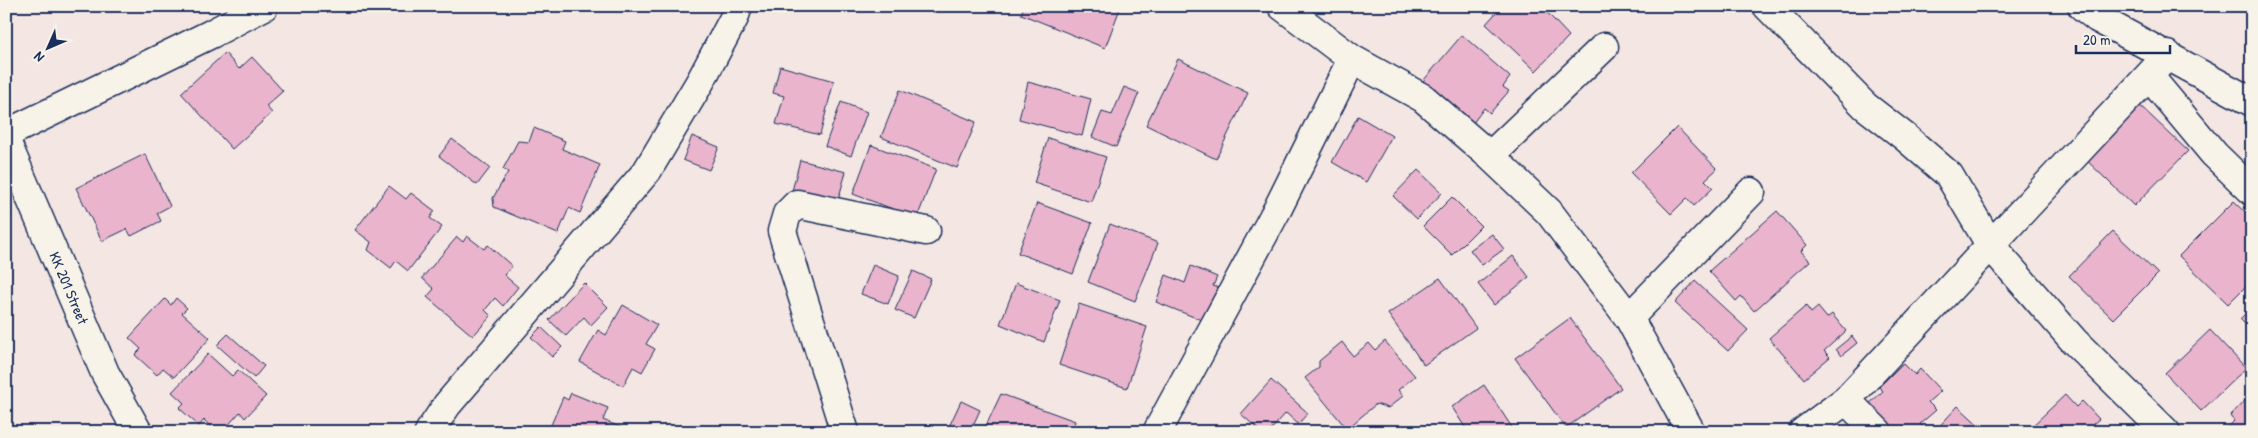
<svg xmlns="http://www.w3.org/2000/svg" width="2258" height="438" font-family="'Patrick Hand',sans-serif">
<rect width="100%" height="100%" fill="#f4e6e2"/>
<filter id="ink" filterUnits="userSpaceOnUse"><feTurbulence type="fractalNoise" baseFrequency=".02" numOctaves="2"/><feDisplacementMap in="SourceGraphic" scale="10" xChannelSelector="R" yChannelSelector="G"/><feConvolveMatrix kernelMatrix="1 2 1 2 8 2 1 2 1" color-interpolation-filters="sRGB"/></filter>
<g filter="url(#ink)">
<path fill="#eab4cc" stroke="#1b2f5e" d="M 1024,6 L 1121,6 L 1105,48 L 1021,14 Z
M 1502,6 L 1541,6 L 1569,36 L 1536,71 L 1486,24 Z
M 1462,35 L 1510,77 L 1503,87 L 1509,91 L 1490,113 L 1484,108 L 1473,123 L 1423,81 Z
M 225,53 L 239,69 L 252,57 L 283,91 L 266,106 L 272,113 L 232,149 L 181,93 Z
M 1178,59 L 1248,93 L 1216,159 L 1146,125 Z
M 780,66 L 834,81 L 820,135 L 776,124 L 784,96 L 773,93 Z
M 1028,82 L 1091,99 L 1082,136 L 1019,119 Z
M 1124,87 L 1139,93 L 1116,147 L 1092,137 L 1102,112 L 1112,115 Z
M 900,90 L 976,122 L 957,168 L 881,137 Z
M 2133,99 L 2188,151 L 2134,206 L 2080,154 Z
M 841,102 L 867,112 L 851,156 L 825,146 Z
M 1358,116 L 1392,136 L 1366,182 L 1332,162 Z
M 1677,127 L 1717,169 L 1705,180 L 1713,188 L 1694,206 L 1687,198 L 1671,214 L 1631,173 Z
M 534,128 L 565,141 L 562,149 L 600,165 L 580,213 L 569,208 L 558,234 L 494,207 L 493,198 L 508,172 L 503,169 L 518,141 L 529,142 Z
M 692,136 L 719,147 L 709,170 L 683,160 Z
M 1048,138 L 1106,157 L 1091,202 L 1034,183 Z
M 452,139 L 490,168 L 477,185 L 439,156 Z
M 871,145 L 936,169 L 917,218 L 853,194 Z
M 145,154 L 170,206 L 157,213 L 161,221 L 131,236 L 127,229 L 102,241 L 76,188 Z
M 800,160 L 846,172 L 837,204 L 792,191 Z
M 1418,170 L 1442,193 L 1417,219 L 1393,196 Z
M 389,186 L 406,199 L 411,193 L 435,211 L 430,218 L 442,227 L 408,271 L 396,261 L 391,268 L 368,250 L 371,242 L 355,230 Z
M 1452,197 L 1481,226 L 1452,255 L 1423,226 Z
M 2234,201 L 2252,218 L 2252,280 L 2228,304 L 2179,256 Z
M 1037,203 L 1092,223 L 1073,274 L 1018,253 Z
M 1777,211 L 1807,245 L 1801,251 L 1810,261 L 1754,311 L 1741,296 L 1736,301 L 1709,271 Z
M 1110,224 L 1158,243 L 1135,301 L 1088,282 Z
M 2113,231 L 2158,274 L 2113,319 L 2069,276 Z
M 1492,234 L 1504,249 L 1482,265 L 1470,250 Z
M 467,236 L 484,249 L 488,245 L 512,266 L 504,275 L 518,287 L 503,306 L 495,298 L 485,310 L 491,316 L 473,336 L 427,297 L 434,289 L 422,278 L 457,237 L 463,242 Z
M 1513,256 L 1529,277 L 1494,305 L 1478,284 Z
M 873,265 L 899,276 L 888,304 L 861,294 Z
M 1191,266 L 1217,277 L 1213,286 L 1228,291 L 1214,325 L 1156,302 L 1166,275 L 1185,283 Z
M 913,271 L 931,279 L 914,318 L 895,310 Z
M 1440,278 L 1476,328 L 1424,365 L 1388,314 Z
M 1695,281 L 1748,330 L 1728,351 L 1675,303 Z
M 584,283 L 608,307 L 591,325 L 584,317 L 566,336 L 549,320 Z
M 1016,283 L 1060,300 L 1044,342 L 1000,324 Z
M 176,298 L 187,308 L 182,313 L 210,338 L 174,377 L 163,368 L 157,375 L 135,355 L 141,349 L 129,338 L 165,299 L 171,305 Z
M 1079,304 L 1147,327 L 1127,388 L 1059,365 Z
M 623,305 L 657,325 L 646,344 L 655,349 L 642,372 L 633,367 L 623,386 L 580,362 L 598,330 L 606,335 Z
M 1806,306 L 1811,313 L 1818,307 L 1827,318 L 1832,314 L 1846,331 L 1824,351 L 1830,357 L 1804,379 L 1769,338 Z
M 2252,307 L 2252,331 L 2240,319 Z
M 1570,318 L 1621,388 L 1566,428 L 1515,358 Z
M 541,327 L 562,347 L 552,357 L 531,337 Z
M 2210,330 L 2246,368 L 2201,411 L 2165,373 Z
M 228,334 L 264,366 L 254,378 L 217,345 Z
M 1852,336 L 1857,343 L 1841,356 L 1836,349 Z
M 1385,341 L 1415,376 L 1398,390 L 1403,396 L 1388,408 L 1376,404 L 1347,429 L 1305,378 L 1319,367 L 1319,361 L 1342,342 L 1353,356 L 1369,343 L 1375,350 Z
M 208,354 L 232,376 L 238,370 L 266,396 L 245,418 L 240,412 L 222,432 L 216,432 L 204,420 L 199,426 L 179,408 L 184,403 L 172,392 Z
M 1903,363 L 1915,375 L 1920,369 L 1941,391 L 1928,402 L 1936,410 L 1920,424 L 1926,430 L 1925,432 L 1894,432 L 1868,405 L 1883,391 L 1879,387 Z
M 1271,380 L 1308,413 L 1298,424 L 1286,413 L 1269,432 L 1261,432 L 1241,414 Z
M 1484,385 L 1515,432 L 1468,432 L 1452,407 Z
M 571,393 L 608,408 L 603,420 L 632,432 L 548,432 L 563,397 L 568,400 Z
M 2252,393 L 2252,432 L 2223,432 L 2234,421 L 2230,416 Z
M 1001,394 L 1075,421 L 1072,432 L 983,432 Z
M 2065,395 L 2076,407 L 2082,401 L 2099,419 L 2093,424 L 2100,432 L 2034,432 L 2030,428 Z
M 961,401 L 980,410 L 970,432 L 950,432 L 947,431 Z
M 1958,406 L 1986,432 L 1934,432 Z"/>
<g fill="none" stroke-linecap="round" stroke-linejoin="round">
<defs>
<path id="street" d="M 1282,6 L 1352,59 L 1423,98 L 1490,156 L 1549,212 L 1629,318 L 1691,432
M 1767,6 L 1865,106 L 1905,137 L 1949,175 L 1991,246 L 2074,341 L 2166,432
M 2082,6 L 2097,18 L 2252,102
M 2149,76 L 2214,154 L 2252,191
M 6,134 L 211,34 L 264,6
M 1490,156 L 1604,47
M 1629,318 L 1751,192
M 1846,400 L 1878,432
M 429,432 L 447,405 L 647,171 L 700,82 L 734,18 L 738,6
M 845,432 L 782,231 L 787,214 L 797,204 L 926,231
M 1157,432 L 1278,208 L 1352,59
M 1803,432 L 1846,400 L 2168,55"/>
<path id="secondary" d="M 6,141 L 105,373 L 138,432"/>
</defs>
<use href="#street" stroke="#1b2f5e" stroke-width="31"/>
<use href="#secondary" stroke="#1b2f5e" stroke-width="31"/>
<use href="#street" stroke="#f7f3e8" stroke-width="28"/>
<use href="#secondary" stroke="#f7f3e8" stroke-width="28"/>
</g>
</g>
<g text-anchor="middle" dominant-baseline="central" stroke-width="5" stroke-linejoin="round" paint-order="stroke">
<g font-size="15" fill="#1b2f5e" stroke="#f7f3e8">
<text transform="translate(69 288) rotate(67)">KK 201 Street</text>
</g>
</g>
<rect width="2258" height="438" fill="none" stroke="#f7f3e8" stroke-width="25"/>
<rect x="12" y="12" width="2233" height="413" fill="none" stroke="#1b2f5e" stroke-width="2" filter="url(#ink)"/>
<g transform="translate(48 48) rotate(225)" stroke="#f7f3e8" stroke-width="4" paint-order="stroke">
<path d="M0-4L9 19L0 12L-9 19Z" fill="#1b2f5e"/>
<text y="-8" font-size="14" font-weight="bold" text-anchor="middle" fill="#1b2f5e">N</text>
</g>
<path d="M2076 45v8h94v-8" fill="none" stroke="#1b2f5e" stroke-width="2.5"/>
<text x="2083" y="45" font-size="15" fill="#1b2f5e" stroke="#f7f3e8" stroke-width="4" paint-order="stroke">20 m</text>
</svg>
